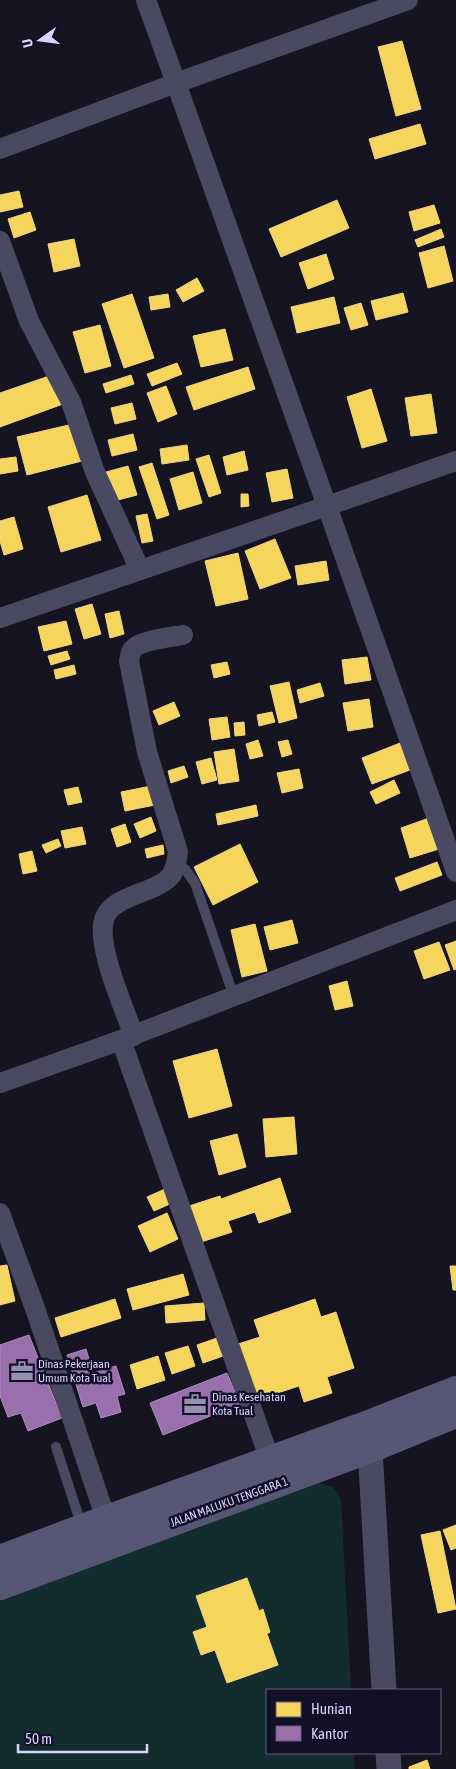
<svg xmlns="http://www.w3.org/2000/svg" width="456" height="1769" font-family="'Asap Condensed',sans-serif">
<rect width="100%" height="100%" fill="#161421"/>
<path fill="#132c2d" d="M 317,1483 L 333,1487 L 341,1499 L 351,1690 L 267,1690 L 267,1753 L 354,1753 L 355,1769 L 0,1769 L 0,1601 Z"/>
<path fill="#f6d55c" stroke="#edd58d" d="M 402,41 L 421,109 L 396,116 L 378,47 Z
M 420,124 L 426,144 L 375,159 L 369,139 Z
M 19,191 L 23,207 L 0,212 L 0,195 Z
M 337,200 L 349,228 L 281,257 L 269,229 Z
M 434,205 L 440,223 L 414,231 L 409,212 Z
M 30,212 L 36,230 L 14,238 L 8,219 Z
M 441,229 L 444,237 L 418,247 L 415,240 Z
M 74,239 L 80,266 L 54,272 L 48,244 Z
M 444,246 L 453,281 L 428,288 L 419,253 Z
M 326,254 L 334,279 L 308,289 L 299,263 Z
M 197,278 L 204,291 L 183,302 L 176,290 Z
M 403,293 L 408,312 L 376,320 L 371,301 Z
M 132,294 L 154,358 L 124,368 L 102,304 Z
M 168,294 L 170,307 L 151,310 L 149,297 Z
M 334,297 L 340,323 L 297,333 L 291,307 Z
M 361,303 L 368,325 L 351,330 L 344,308 Z
M 100,325 L 111,366 L 85,373 L 73,332 Z
M 225,329 L 233,360 L 201,367 L 193,336 Z
M 177,363 L 182,374 L 152,386 L 147,374 Z
M 248,367 L 255,389 L 194,410 L 186,387 Z
M 52,375 L 63,404 L 0,427 L 0,393 Z
M 131,375 L 134,384 L 106,393 L 103,384 Z
M 166,386 L 177,414 L 158,422 L 147,393 Z
M 371,389 L 387,441 L 362,448 L 347,397 Z
M 431,394 L 437,433 L 411,436 L 405,398 Z
M 132,403 L 136,419 L 115,424 L 111,408 Z
M 73,424 L 82,461 L 27,475 L 17,437 Z
M 133,434 L 137,450 L 112,456 L 108,440 Z
M 187,445 L 189,460 L 162,464 L 160,449 Z
M 244,451 L 248,470 L 227,475 L 223,457 Z
M 209,455 L 221,493 L 209,497 L 196,459 Z
M 16,457 L 18,471 L 0,474 L 0,459 Z
M 152,463 L 169,515 L 157,519 L 139,467 Z
M 128,466 L 137,495 L 114,501 L 106,472 Z
M 287,469 L 293,498 L 272,502 L 266,473 Z
M 193,472 L 202,503 L 179,510 L 170,479 Z
M 241,494 L 248,494 L 249,506 L 241,507 Z
M 87,495 L 101,540 L 61,552 L 48,507 Z
M 147,514 L 153,541 L 142,543 L 136,516 Z
M 14,517 L 23,549 L 4,555 L 0,541 L 0,521 Z
M 275,539 L 291,578 L 260,589 L 245,551 Z
M 238,553 L 248,599 L 216,606 L 205,561 Z
M 326,561 L 329,580 L 298,585 L 295,566 Z
M 92,604 L 101,634 L 84,639 L 75,609 Z
M 119,611 L 124,634 L 110,638 L 105,614 Z
M 66,621 L 72,644 L 44,651 L 38,627 Z
M 67,651 L 70,659 L 51,665 L 48,656 Z
M 367,657 L 371,680 L 345,684 L 342,660 Z
M 227,662 L 230,674 L 214,678 L 211,665 Z
M 74,665 L 76,674 L 56,679 L 54,670 Z
M 289,682 L 297,718 L 279,723 L 270,686 Z
M 320,683 L 324,696 L 300,703 L 297,690 Z
M 369,699 L 373,727 L 348,731 L 343,703 Z
M 174,702 L 180,716 L 159,725 L 153,711 Z
M 272,712 L 275,722 L 259,726 L 257,715 Z
M 227,717 L 230,737 L 212,740 L 209,719 Z
M 244,722 L 245,735 L 235,736 L 234,723 Z
M 258,740 L 263,756 L 250,759 L 246,744 Z
M 288,740 L 292,754 L 282,757 L 278,742 Z
M 400,743 L 410,770 L 372,784 L 362,758 Z
M 234,749 L 239,781 L 219,784 L 214,752 Z
M 211,758 L 217,780 L 202,784 L 196,762 Z
M 184,766 L 188,777 L 171,783 L 168,771 Z
M 299,769 L 303,788 L 282,793 L 277,773 Z
M 394,780 L 400,793 L 376,804 L 370,792 Z
M 156,785 L 160,804 L 125,811 L 121,792 Z
M 78,787 L 82,802 L 68,805 L 64,790 Z
M 256,805 L 258,816 L 218,825 L 216,814 Z
M 151,817 L 156,831 L 140,838 L 134,824 Z
M 429,818 L 439,849 L 410,858 L 401,828 Z
M 125,824 L 131,842 L 117,847 L 111,829 Z
M 82,827 L 86,844 L 65,848 L 61,831 Z
M 58,839 L 61,846 L 46,853 L 42,845 Z
M 240,844 L 258,882 L 213,905 L 194,867 Z
M 163,845 L 164,854 L 147,858 L 145,849 Z
M 32,851 L 37,871 L 23,874 L 19,854 Z
M 437,862 L 442,875 L 400,891 L 395,878 Z
M 292,920 L 298,943 L 270,950 L 264,927 Z
M 255,924 L 267,971 L 242,977 L 231,930 Z
M 456,941 L 456,969 L 454,970 L 445,945 Z
M 439,942 L 450,970 L 424,979 L 414,951 Z
M 347,981 L 353,1006 L 335,1010 L 329,986 Z
M 217,1049 L 232,1106 L 189,1118 L 173,1061 Z
M 294,1117 L 297,1154 L 266,1157 L 263,1119 Z
M 237,1134 L 246,1167 L 219,1175 L 210,1141 Z
M 280,1178 L 291,1212 L 259,1223 L 255,1212 L 228,1221 L 232,1232 L 198,1243 L 186,1207 L 220,1196 L 221,1199 Z
M 165,1189 L 172,1203 L 154,1211 L 147,1197 Z
M 167,1213 L 178,1239 L 150,1252 L 138,1226 Z
M 7,1265 L 15,1301 L 0,1305 L 0,1266 Z
M 450,1266 L 456,1266 L 456,1290 L 453,1290 Z
M 183,1274 L 189,1295 L 133,1310 L 127,1289 Z
M 115,1299 L 121,1318 L 61,1337 L 55,1318 Z
M 315,1299 L 321,1317 L 336,1312 L 354,1368 L 327,1377 L 332,1393 L 304,1402 L 299,1386 L 253,1401 L 235,1345 L 260,1337 L 254,1320 Z
M 204,1303 L 205,1320 L 166,1323 L 165,1306 Z
M 220,1337 L 226,1355 L 203,1363 L 197,1345 Z
M 188,1346 L 195,1366 L 172,1374 L 165,1353 Z
M 158,1356 L 165,1380 L 137,1389 L 130,1365 Z
M 456,1525 L 456,1548 L 451,1550 L 443,1530 Z
M 440,1531 L 456,1609 L 438,1613 L 421,1535 Z
M 247,1578 L 259,1611 L 263,1609 L 270,1632 L 267,1634 L 278,1665 L 227,1683 L 215,1650 L 201,1655 L 193,1632 L 207,1627 L 196,1596 Z
M 427,1760 L 430,1769 L 409,1769 L 409,1767 Z"/>
<path fill="#9970ab" stroke="#ac8ec4" d="M 29,1335 L 62,1418 L 28,1431 L 21,1413 L 8,1417 L 0,1396 L 0,1345 Z
M 86,1349 L 93,1373 L 116,1366 L 125,1394 L 117,1396 L 121,1412 L 101,1418 L 96,1403 L 83,1407 L 67,1355 Z
M 227,1373 L 240,1404 L 163,1435 L 150,1403 Z"/>
<g fill="none" stroke-linecap="round" stroke-linejoin="round">
<path stroke="#4a4962" stroke-width="10" d="M 176,866 L 185,869 L 195,883 L 234,997
M 56,1447 L 82,1527"/>
<path stroke="#4a4962" stroke-width="20" d="M 0,149 L 176,83 L 146,0
M 0,241 L 29,321 L 71,402 L 95,472 L 140,570
M 456,461 L 327,506 L 456,872
M 0,618 L 327,506 L 176,83 L 408,0
M 134,1036 C 125,1010 94,942 105,917 C 114,894 160,893 172,874 C 176,867 177,860 178,852 L 147,752 L 129,661 C 130,658 130,652 132,650 C 139,640 171,637 183,635
M 121,1040 L 270,1460
M 0,1083 L 121,1040 L 456,910
M 0,1213 L 36,1311 L 106,1519"/>
<path stroke="#4a4962" stroke-width="25" d="M 367,1430 L 370,1449 L 384,1690
M 388,1753 L 389,1769"/>
<path stroke="#575674" stroke-width="28" d="M 0,1559 L 82,1528 L 358,1428 L 456,1390
M 0,1586 L 370,1449 L 456,1414"/>
</g>
<defs>
<symbol id="office-bare" viewBox="-9 -9 18 18"><path d="M-6-3h4V-5.5h4V-3h4V5H-6ZM-1-4.5V-3h2v-1.5ZM-6 0V1H6V0Z" fill="#9591b1" stroke="#130f26" stroke-width="2.5" paint-order="stroke"/></symbol>
</defs>
<g fill-rule="evenodd">
<use href="#office-bare" x="6" y="1355" width="32" height="32"/>
<use href="#office-bare" x="179" y="1388" width="32" height="32"/>
</g>
<g text-anchor="middle" dominant-baseline="central" stroke-width="5" stroke-linejoin="round" paint-order="stroke">
<g font-size="12" fill="#d9d4ff" stroke="#130f26" text-anchor="start">
<text x="38" y="1364">Dinas Pekerjaan<tspan x="38" dy="14">Umum Kota Tual</tspan></text>
<text x="212" y="1397">Dinas Kesehatan<tspan x="212" dy="14">Kota Tual</tspan></text>
</g>
<g font-size="12" fill="#d9d4ff" stroke="#130f26">
<text transform="translate(229 1502) rotate(-20)">JALAN MALUKU TENGGARA 1</text>
</g>
</g>
<rect x="266" y="1689" width="175" height="65" fill="#130f26" stroke="#625e7d"/>
<rect x="276" y="1702" width="25" height="15" fill="#f6d55c" stroke="#625e7d"/>
<text x="311" y="1714" font-size="15" fill="#d9d4ff">Hunian</text>
<rect x="276" y="1726" width="25" height="15" fill="#9970ab" stroke="#625e7d"/>
<text x="311" y="1739" font-size="15" fill="#d9d4ff">Kantor</text>
<g transform="translate(40 40) rotate(256)" stroke="#130f26" stroke-width="4" paint-order="stroke">
<path d="M0-4L9 19L0 12L-9 19Z" fill="#d9d4ff"/>
<text y="-8" font-size="14" font-weight="bold" text-anchor="middle" fill="#d9d4ff">U</text>
</g>
<path d="M18 1744v8h129v-8" fill="none" stroke="#d9d4ff" stroke-width="2.5"/>
<text x="25" y="1744" font-size="15" fill="#d9d4ff" stroke="#130f26" stroke-width="4" paint-order="stroke">50 m</text>
</svg>
